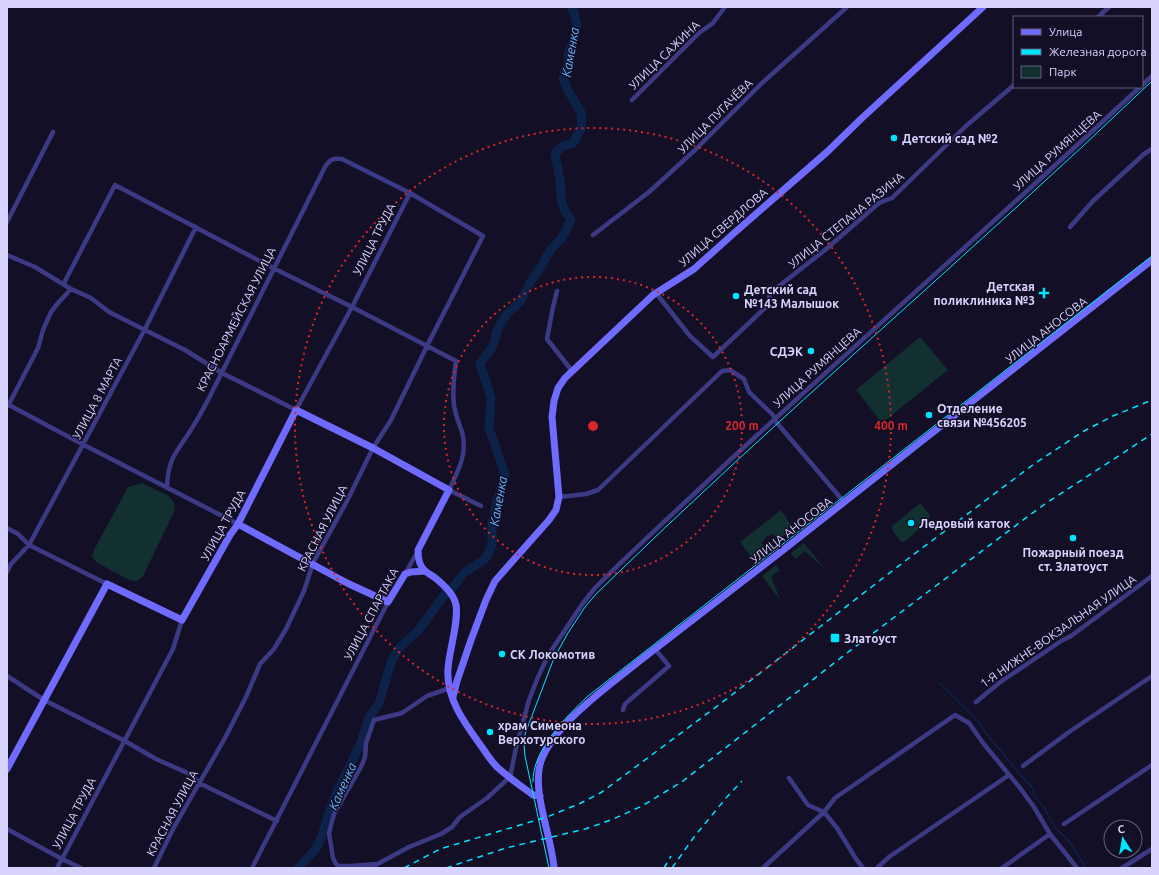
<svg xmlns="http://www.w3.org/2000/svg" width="1159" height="875" font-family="Ubuntu,sans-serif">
<rect width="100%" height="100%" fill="#130f26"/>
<path fill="#12302f" d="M 920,337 L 948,370 L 882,423 L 856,390 Z
M 142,483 L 167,495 L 174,502 L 175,510 L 143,576 L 137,581 L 129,580 L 96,562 L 92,556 L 94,550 L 128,487 Z
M 919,504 L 921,504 L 930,515 L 929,520 L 906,541 L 901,542 L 893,531 L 892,526 Z
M 781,510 L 791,525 L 785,530 L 787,533 L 779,539 L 772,534 L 766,537 L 762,543 L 764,550 L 753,559 L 740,542 Z
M 804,543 L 824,568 L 805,551 L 795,559 L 791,553 Z
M 776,565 L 780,570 L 771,577 L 781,601 L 762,576 Z"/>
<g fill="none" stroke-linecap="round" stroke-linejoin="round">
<path stroke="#0c2248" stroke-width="1.5" d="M 940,683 L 978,721 L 987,735 L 1006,757 L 1020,775 L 1032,787 L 1035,797 L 1045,809 L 1055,828 L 1069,841 L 1086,868"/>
<path stroke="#0c2248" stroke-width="9" d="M 298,868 L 315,850 L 321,839 L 333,800 L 361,743 L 368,719 L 379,703 L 392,660 L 400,647 L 418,631 L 448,590 L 454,586 L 464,573 L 485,559 L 492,546 L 492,523 L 497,501 L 505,475 L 489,428 L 491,398 L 480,364 L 493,346 L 498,328 L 507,314 L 520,302 L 531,281 L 542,265 L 551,249 L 562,238 L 571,220 C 559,205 562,198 560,181 C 559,172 556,162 555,153 L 563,146 L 573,143 L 582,127 L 581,112 L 567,89 L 563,78 L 568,65 L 569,52 L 574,39 L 577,26 L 574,12 L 571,7"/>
<path stroke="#3d3a85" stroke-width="4.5" d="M 1098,17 L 1109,7
M 1142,85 L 1152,76
M 632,100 L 699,33 L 713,23 L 725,7
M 7,222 L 53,132
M 1070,227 L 1093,201 L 1144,154 L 1152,149
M 593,235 L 649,192 L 695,150 L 761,84 L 847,7
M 7,255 L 35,267 L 71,289 L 91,298 L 109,312 L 185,350 L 222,373 L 296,410 L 352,307 L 410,193
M 64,283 L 115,185 L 273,268 L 352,307 L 456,361 C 454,376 452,390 454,405 C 455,414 459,423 462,432 C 468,454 458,471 449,490 L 481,506
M 557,291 L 553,307 L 547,339 L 572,371
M 656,293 L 690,336 L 713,357 L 767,306 L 770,293 L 825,250 L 879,203 L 892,198 L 966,126 L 1014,85
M 9,405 L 84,445 L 238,524
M 8,406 L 38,348 L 43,330 L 51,312 L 58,303 L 71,289
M 559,497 L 586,494 L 598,490 L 722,371 L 730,370 L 744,379 L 749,392 L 773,415 L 777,423 L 844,502
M 7,528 L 18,534 L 29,545 L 107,584
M 7,572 L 11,564 L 29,545 L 145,329 L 196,227
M 405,574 L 418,551
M 7,676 L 44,700 L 125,741 L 156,759 L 192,775 L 199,783 L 277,821
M 976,702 L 999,683 L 1061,641 L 1071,636 L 1152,576
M 623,710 L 625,704 L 669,666 L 655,649
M 1023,766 L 1069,732 L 1152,676
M 789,778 L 808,805 L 824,812 L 837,828 L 856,859 L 863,868
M 1064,824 L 1152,765
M 7,829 L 62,859 L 81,868
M 377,864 L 351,866 L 339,866 L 336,864 L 333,858 L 329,833 L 334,814 L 361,767 L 365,757 L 366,743 L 374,720 L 402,713 L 427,696 L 450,688
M 57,868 L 62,859 L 173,649 L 182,620
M 154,868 L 173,829 L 225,738 L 246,697 L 260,664 L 274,649 L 286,629 L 304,591 L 313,563 L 347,501 L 373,448 L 391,420 L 427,346 L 483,236 L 410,193 L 342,159 C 333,158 330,159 325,167 L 208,400 C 203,409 198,419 192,428 C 177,453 168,456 167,488
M 252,868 L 388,602
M 370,868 L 409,847 L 441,834 L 452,827 L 460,817 L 487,798 L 510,777 L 516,748 L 529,700 L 538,677 L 549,654 L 583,603 L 595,588 C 639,544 685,503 730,460 C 866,335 1005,213 1140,87
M 763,868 L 824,812 L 835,798 L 955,715 L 969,723 L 983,743 L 1020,788 L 1034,807 L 1050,834 L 1077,868
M 877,868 L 889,857 L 1009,775
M 1002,868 L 1050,834
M 1122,868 L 1152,849"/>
<path stroke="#6f6bff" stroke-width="7" d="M 238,524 L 347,583 L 388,602 L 405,574 L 411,572 L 425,571
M 453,697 L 457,681 L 471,640 L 486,600 L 495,581 L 549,520 L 556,510 L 559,497 L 552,417 L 554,401 L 558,388 L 565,378 L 653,295 L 694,269 L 733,234 L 827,152 L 862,118 L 983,7
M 7,769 L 107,584 L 182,620 L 230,535 L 238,524 L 296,410 L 373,448 L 449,490 L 418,550 C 418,557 419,565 424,570 C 427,573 431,575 434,577 C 443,584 454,594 456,605 C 459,621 449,651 448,669 C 446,697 463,721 479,743 C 485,751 490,760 497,767 C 508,777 521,786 533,795 L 540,796
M 554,868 C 552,837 531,791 541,761 C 555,723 611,684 642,659 C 687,624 733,589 778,554 C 903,457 1027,358 1152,260"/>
<path stroke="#00e5ff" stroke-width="1" d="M 533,782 C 532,750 567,716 588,696 L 1152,256
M 549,868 L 525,756 L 524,744 L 525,734 L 554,658 L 568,633 L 585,607 L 597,593 C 777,417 970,255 1152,81"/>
<path stroke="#00e5ff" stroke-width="1.5" stroke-dasharray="6 5" stroke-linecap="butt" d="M 404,868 L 440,849 L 547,817 L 581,803 L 602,792 L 720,704 L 909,558 L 1034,464 L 1084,431 L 1113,416 L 1152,400
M 446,868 L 506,848 L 585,829 L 611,820 L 642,806 L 683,781 L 847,653 L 1019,523 L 1045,504 L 1152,434
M 664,868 L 671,856
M 672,868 L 694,837 L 726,798 L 742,781"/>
</g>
<g fill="none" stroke="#d62828" stroke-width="2" stroke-dasharray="2 4">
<circle cx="593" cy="426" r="149"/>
<circle cx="593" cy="426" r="298"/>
</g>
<g fill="#00e5ff" stroke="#130f26" stroke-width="1.5">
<circle cx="894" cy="138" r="4"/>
<path d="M1042 287h4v4h4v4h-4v4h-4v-4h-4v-4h4z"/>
<circle cx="736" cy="296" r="4"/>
<circle cx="811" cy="351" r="4"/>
<circle cx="929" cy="415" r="4"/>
<circle cx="911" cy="523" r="4"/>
<circle cx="1073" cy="538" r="4"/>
<rect x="830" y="633" width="10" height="10" rx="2"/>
<circle cx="502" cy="654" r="4"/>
<circle cx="490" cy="732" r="4"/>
</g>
<g text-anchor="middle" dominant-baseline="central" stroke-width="3" stroke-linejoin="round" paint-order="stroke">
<g font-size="12" fill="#d9d4ff" stroke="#130f26">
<text transform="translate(664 55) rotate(-44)">УЛИЦА САЖИНА</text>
<text transform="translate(715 116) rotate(-45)">УЛИЦА ПУГАЧЁВА</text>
<text transform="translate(1057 150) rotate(-42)">УЛИЦА РУМЯНЦЕВА</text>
<text transform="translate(846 220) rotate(-39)">УЛИЦА СТЕПАНА РАЗИНА</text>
<text transform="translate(723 227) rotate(-41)">УЛИЦА СВЕРДЛОВА</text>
<text transform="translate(374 239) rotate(-63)">УЛИЦА ТРУДА</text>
<text transform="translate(236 319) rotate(-63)">КРАСНОАРМЕЙСКАЯ УЛИЦА</text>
<text transform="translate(1046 330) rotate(-38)">УЛИЦА АНОСОВА</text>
<text transform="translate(817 367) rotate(-42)">УЛИЦА РУМЯНЦЕВА</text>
<text transform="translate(97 398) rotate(-62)">УЛИЦА 8 МАРТА</text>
<text transform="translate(223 525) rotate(-61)">УЛИЦА ТРУДА</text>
<text transform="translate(322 528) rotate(-63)">КРАСНАЯ УЛИЦА</text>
<text transform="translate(791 530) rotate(-38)">УЛИЦА АНОСОВА</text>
<text transform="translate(371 614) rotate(-62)">УЛИЦА СПАРТАКА</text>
<text transform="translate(1058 631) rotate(-35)">1-Я НИЖНЕ-ВОКЗАЛЬНАЯ УЛИЦА</text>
<text transform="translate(74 813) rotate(-62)">УЛИЦА ТРУДА</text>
<text transform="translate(172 813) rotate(-62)">КРАСНАЯ УЛИЦА</text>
</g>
<g font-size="12" font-weight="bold" fill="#d9d4ff" stroke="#130f26" text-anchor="start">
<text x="902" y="138">Детский сад №2</text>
<text x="1035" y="286" text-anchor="end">Детская<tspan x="1035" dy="14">поликлиника №3</tspan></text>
<text x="744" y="289">Детский сад<tspan x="744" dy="14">№143 Малышок</tspan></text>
<text x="803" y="351" text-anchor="end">СДЭК</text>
<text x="937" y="408">Отделение<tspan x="937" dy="14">связи №456205</tspan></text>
<text x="919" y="523">Ледовый каток</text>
<text x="1073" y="552" text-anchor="middle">Пожарный поезд<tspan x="1073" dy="14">ст. Златоуст</tspan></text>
<text x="844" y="638">Златоуст</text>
<text x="510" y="654">СК Локомотив</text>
<text x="498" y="725">храм Симеона<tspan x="498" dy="14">Верхотурского</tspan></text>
</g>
<g font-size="13" font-style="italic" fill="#62b6ff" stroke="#130f26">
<text transform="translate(570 52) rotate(-80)">Каменка</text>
<text transform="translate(498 501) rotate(-80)">Каменка</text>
<text transform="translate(342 786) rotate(-66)">Каменка</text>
</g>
</g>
<circle cx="593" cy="426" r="6" fill="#d62828" stroke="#130f26" stroke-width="2"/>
<g font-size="12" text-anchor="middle" font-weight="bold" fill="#d62828" stroke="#130f26" stroke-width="3" stroke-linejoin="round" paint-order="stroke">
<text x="742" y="430">200 m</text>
<text x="891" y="430">400 m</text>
</g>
<rect width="1159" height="875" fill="none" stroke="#d9d4ff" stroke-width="16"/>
<rect x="1013" y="16" width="130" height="72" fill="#130f26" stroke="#625e7d"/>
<rect x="1021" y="29" width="20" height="6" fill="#6f6bff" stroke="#625e7d"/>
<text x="1049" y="36" font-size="12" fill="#d9d4ff">Улица</text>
<rect x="1021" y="49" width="20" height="6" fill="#00e5ff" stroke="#625e7d"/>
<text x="1049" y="56" font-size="12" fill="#d9d4ff">Железная дорога</text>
<rect x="1021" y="66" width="20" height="12" fill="#12302f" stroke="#625e7d"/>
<text x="1049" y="76" font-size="12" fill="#d9d4ff">Парк</text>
<g transform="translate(1123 839) rotate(349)"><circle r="19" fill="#130f26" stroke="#625e7d"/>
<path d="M0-3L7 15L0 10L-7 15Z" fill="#00e5ff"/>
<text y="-6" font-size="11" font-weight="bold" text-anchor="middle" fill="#d9d4ff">С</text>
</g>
</svg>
